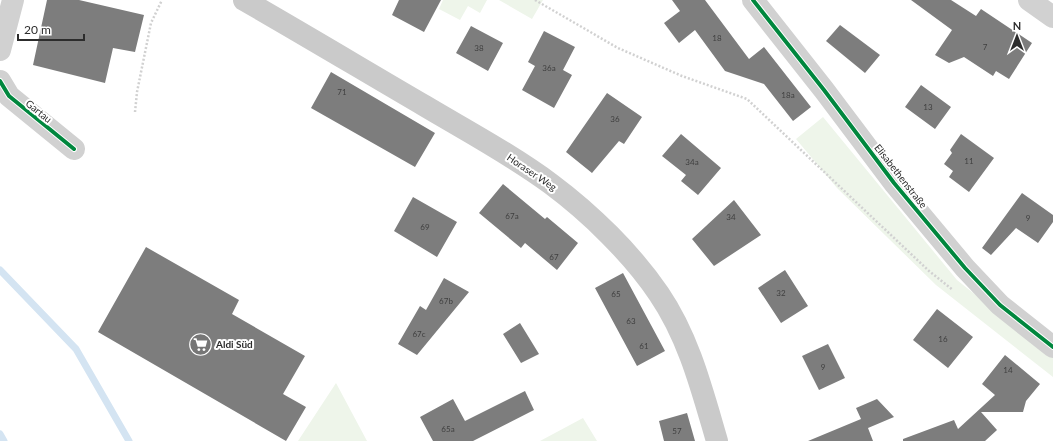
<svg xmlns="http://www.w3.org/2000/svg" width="1053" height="441" font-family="Lato,sans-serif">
<rect width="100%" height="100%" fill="#fff"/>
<path fill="#eef5ea" d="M 443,0 L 487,0 L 480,13 L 468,6 L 460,20 L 439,9 Z
M 499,0 L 543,0 L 532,19 Z
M 823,117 L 957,280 L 1053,357 L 1053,377 L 936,285 L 837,188 L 796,139 Z
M 336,383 L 367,441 L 298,441 Z
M 583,418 L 597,441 L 540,441 Z"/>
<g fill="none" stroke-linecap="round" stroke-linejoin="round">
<path stroke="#d4e4f2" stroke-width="7" d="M 0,270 L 76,349 L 129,441
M 0,434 L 4,441"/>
</g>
<path fill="#7d7d7d" d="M 47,0 L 79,0 L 144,15 L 135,52 L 113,48 L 105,83 L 33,65 Z
M 399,0 L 441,0 L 424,32 L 392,15 Z
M 672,0 L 705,0 L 749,59 L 764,47 L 811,107 L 793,121 L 764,84 L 725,71 L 695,30 L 679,43 L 664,23 L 680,11 Z
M 911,0 L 951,0 L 976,16 L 981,9 L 1032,43 L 1009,79 L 996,71 L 993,76 L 964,57 L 949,63 L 935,55 L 952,30 Z
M 840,25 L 880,55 L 865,73 L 826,41 Z
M 471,26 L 503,43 L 488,71 L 456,53 Z
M 544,31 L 575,47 L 563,70 L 572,75 L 554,108 L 522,90 L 535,66 L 528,62 Z
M 331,72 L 435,133 L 415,167 L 311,108 Z
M 921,85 L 951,107 L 935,129 L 905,107 Z
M 607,93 L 642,117 L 624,144 L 619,141 L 592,173 L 566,152 Z
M 681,134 L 721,168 L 698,195 L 681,181 L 686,175 L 662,156 Z
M 961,134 L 994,158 L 969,192 L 949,177 L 953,171 L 944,164 L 952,153 L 950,150 Z
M 503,184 L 545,219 L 547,217 L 578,243 L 557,270 L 525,243 L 521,248 L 479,213 Z
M 1022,193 L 1053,215 L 1053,222 L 1038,243 L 1016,228 L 991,255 L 982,248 Z
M 413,197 L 457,222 L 437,257 L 394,231 Z
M 734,200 L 761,235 L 714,266 L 692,239 Z
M 146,247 L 239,300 L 232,314 L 305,356 L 283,394 L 306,407 L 286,441 L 98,332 Z
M 785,270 L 808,306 L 781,323 L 758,288 Z
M 623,273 L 665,351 L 637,366 L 595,288 Z
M 444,278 L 469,292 L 417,355 L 398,344 L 420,306 L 426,310 Z
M 937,309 L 973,337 L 948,368 L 913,340 Z
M 520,323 L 539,354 L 521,363 L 503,334 Z
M 828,344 L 845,378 L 819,390 L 802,356 Z
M 1005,355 L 1040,384 L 1026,401 L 1023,412 L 981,412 L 997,430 L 985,441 L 903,441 L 903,439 L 954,420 L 958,429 L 995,395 L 982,384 Z
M 525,391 L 534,410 L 473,441 L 433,441 L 420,417 L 453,399 L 465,421 Z
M 877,399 L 894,417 L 868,428 L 873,441 L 808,441 L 861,419 L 856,408 Z
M 687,413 L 695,441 L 664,441 L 659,421 Z"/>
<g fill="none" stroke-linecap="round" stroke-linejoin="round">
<path stroke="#d1d1d1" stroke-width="2.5" stroke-dasharray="2 2" stroke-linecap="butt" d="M 535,0 L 618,48 L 682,76 L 747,99 L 929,271 L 953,290
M 135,112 L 137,92 L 151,23 L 162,0"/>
<path stroke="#d1d1d1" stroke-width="22" d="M 753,0 L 824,90 L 894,183 L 965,268 L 1000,305 L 1053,347
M 1029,0 L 1053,17
M 0,50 L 13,0
M 0,81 L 9,96 L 74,149"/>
<path stroke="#cacaca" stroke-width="22" d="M 244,0 C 305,35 365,71 425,106 C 467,131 512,155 551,184 C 590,213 632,254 659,294 C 689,338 702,390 717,441"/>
<defs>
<path id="cycleway" d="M 753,0 L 824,90 L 894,183 L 965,268 L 1000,305 L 1053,347
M 0,81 L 9,96 L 74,149"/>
</defs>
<use href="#cycleway" stroke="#fff" stroke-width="6"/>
<use href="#cycleway" stroke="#00873e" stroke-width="4"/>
</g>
<defs>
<symbol id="supermarket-disc" viewBox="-11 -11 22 22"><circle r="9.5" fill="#767676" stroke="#fff"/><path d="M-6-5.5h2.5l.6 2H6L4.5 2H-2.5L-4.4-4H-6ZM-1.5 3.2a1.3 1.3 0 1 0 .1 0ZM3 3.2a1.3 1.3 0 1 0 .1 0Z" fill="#fff"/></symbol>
</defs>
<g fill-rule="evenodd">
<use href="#supermarket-disc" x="188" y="332" width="25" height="25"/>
</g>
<g text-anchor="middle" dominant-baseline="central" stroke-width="4" stroke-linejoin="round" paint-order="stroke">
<g font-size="8" fill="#404040">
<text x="717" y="38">18</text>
<text x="985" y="47">7</text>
<text x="479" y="48">38</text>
<text x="549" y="68">36a</text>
<text x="342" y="92">71</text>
<text x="788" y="95">18a</text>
<text x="928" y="107">13</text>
<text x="615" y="119">36</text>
<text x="969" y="161">11</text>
<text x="692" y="162">34a</text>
<text x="512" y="216">67a</text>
<text x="731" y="217">34</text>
<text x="1028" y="218">9</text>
<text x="425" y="227">69</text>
<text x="554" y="257">67</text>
<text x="781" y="293">32</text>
<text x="616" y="294">65</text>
<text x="446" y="301">67b</text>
<text x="631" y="321">63</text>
<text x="419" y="334">67c</text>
<text x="943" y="339">16</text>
<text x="644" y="346">61</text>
<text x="823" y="367">9</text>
<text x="1008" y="370">14</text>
<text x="448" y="429">65a</text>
<text x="677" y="431">57</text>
</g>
<g font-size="10" fill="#2c2c2c" stroke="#fff">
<text transform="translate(39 111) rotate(39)">Gartau</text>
<text transform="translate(532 172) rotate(34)">Horaser Weg</text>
<text transform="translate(901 176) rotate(52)">Elisabethenstraße</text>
</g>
<g font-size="10" font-weight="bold" fill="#2c2c2c" stroke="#fff" text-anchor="start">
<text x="216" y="344">Aldi Süd</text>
</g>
</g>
<g transform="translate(1017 36)" stroke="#ffffff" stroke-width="3" paint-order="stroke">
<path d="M0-3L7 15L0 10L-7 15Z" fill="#2c2c2c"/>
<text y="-6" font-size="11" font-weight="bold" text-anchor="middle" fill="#2c2c2c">N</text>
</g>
<path d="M18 34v6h66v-6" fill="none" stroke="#2c2c2c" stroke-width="2"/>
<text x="24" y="34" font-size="12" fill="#2c2c2c" stroke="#ffffff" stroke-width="3" paint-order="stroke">20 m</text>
</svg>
